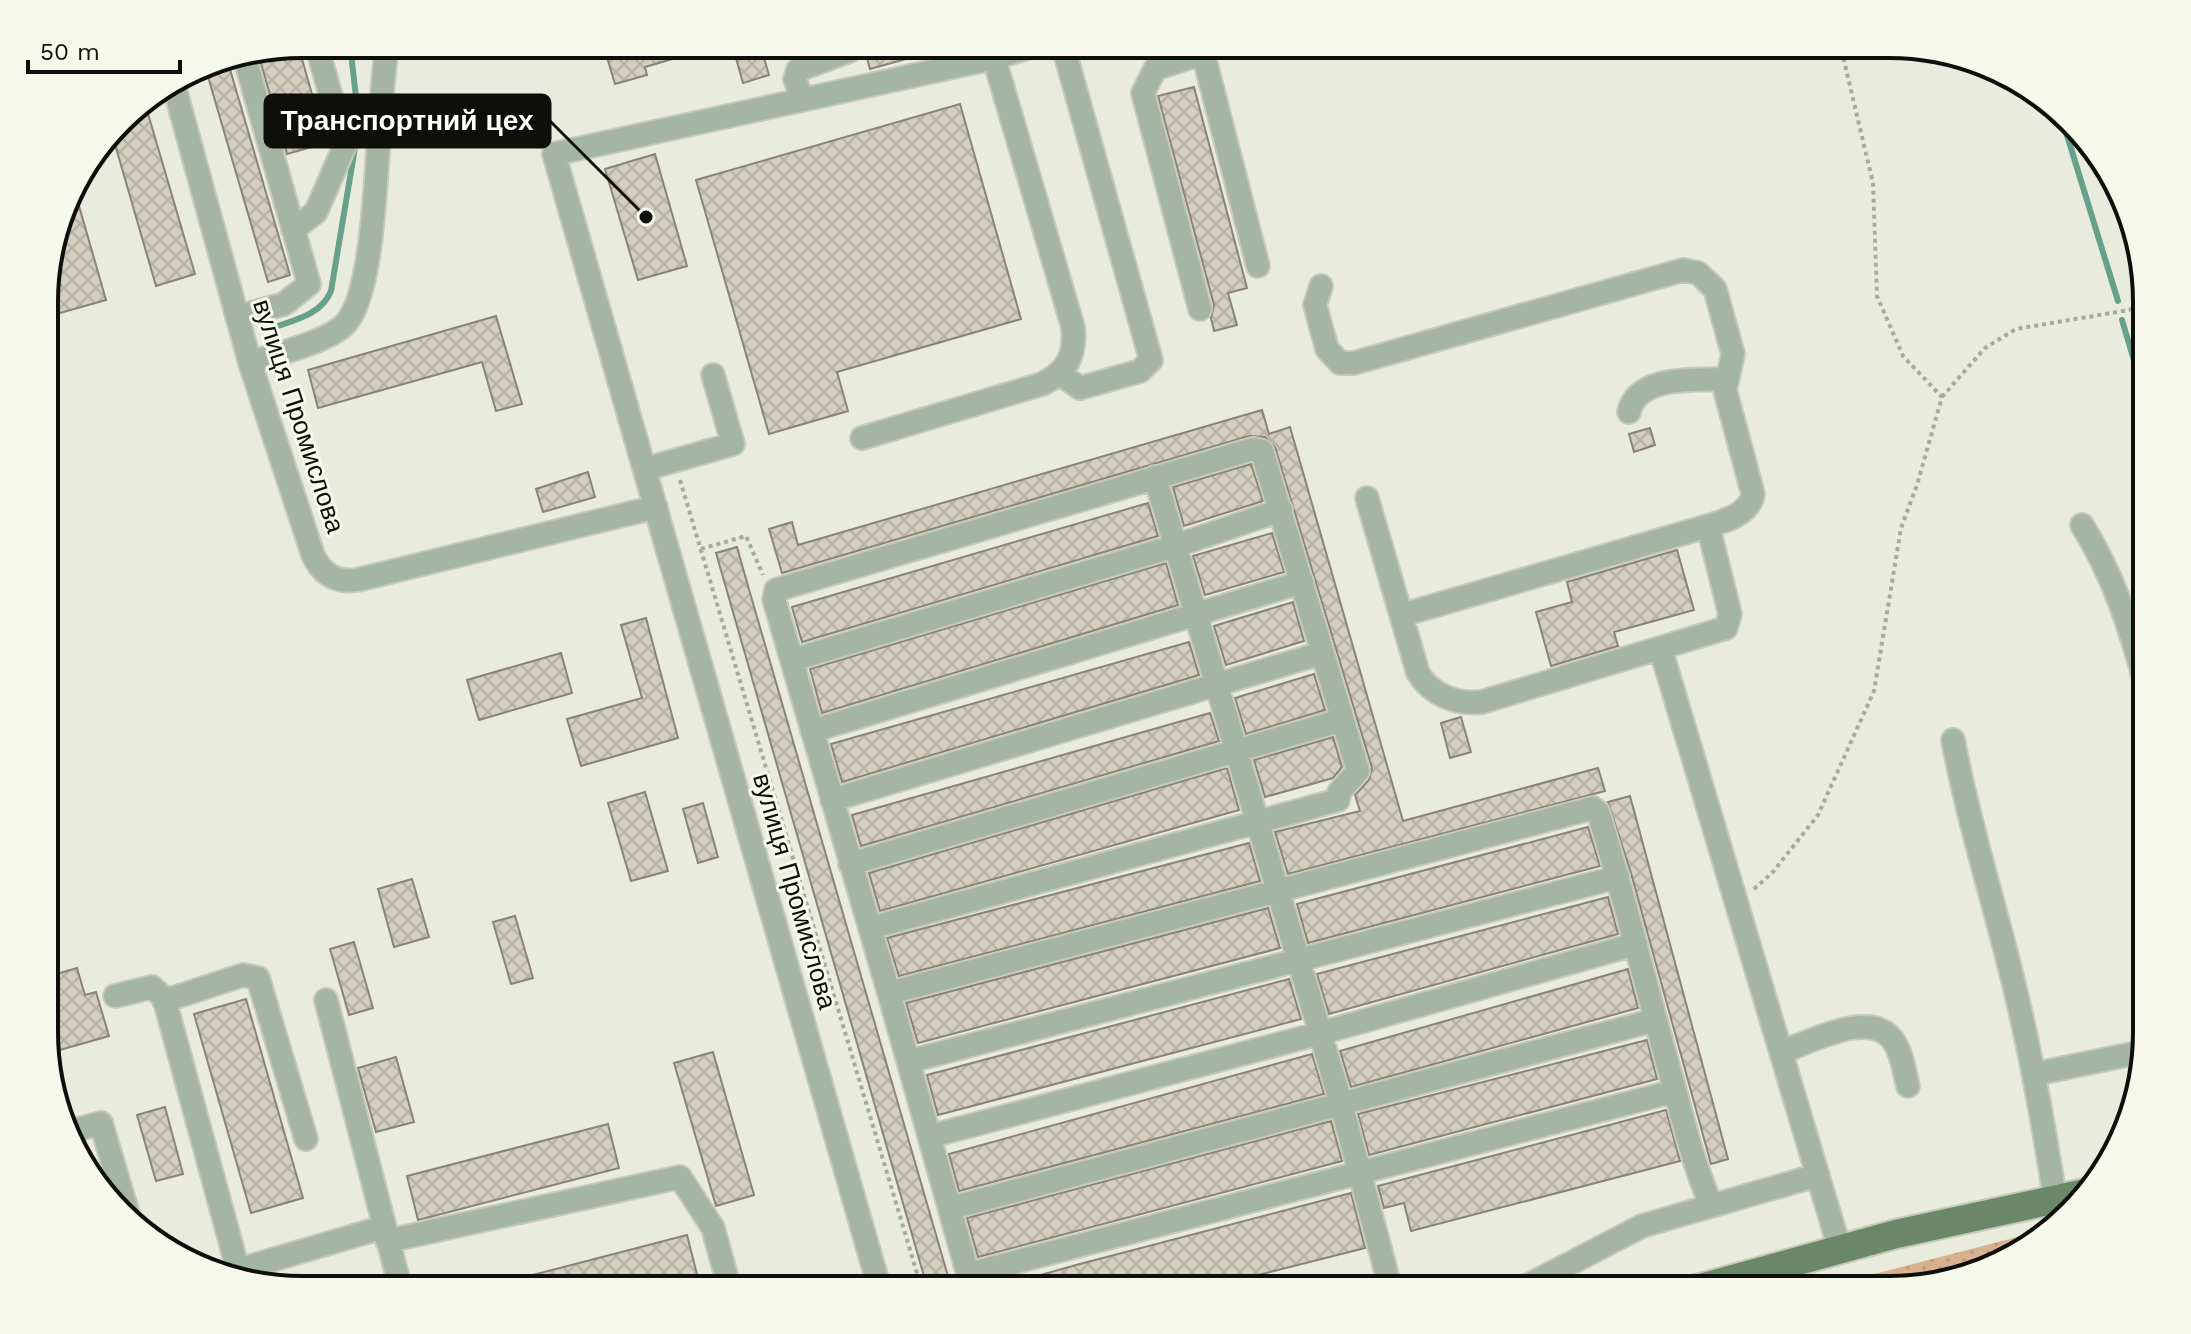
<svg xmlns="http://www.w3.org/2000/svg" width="2191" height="1334" font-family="'Work Sans',sans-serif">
<defs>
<pattern id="grass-dots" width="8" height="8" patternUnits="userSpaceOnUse" patternTransform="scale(2)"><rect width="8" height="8" fill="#d8b28f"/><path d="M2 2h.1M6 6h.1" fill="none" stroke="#b8987a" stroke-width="1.8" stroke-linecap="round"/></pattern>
<pattern id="building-cross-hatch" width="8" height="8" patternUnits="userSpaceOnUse" patternTransform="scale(2)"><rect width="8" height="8" fill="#d4cebf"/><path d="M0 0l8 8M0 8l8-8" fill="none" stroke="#b5b0a3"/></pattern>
</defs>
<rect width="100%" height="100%" fill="#e9ecdc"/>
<path fill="url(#grass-dots)" d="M 2045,1230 L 2018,1256 L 1906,1289 L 1816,1289 Z"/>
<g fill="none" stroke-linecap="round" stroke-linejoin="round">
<path stroke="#67a18b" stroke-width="6" d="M 2062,119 L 2118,301
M 2122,320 L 2146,401
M 278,326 C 299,319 322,313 331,291 L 359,124 L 350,44"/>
</g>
<path fill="url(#building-cross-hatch)" stroke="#8a8476" stroke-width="2" d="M 603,44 L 709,44 L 710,48 L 645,67 L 647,75 L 615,84 Z
M 732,44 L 760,44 L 769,75 L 743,83 Z
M 863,44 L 941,44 L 942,49 L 870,69 Z
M 298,45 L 326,143 L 287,154 L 258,53 Z
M 227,59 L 290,275 L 268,282 L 204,63 Z
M 1194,87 L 1247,288 L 1228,293 L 1237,325 L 1214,331 L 1211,318 L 1214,305 L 1158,96 Z
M 144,100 L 195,274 L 156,286 L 112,134 L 131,108 Z
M 960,104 L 1021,319 L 837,372 L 848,411 L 769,434 L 696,180 Z
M 655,154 L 687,266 L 638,280 L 605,169 Z
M 73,185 L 106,300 L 46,317 L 46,268 Z
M 496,316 L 522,404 L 496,411 L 482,362 L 318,408 L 308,370 Z
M 1262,410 L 1269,434 L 1290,427 L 1403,821 L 1598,768 L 1605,791 L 1288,874 L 1275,832 L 1360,811 L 1355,795 L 1369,780 L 1372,768 L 1275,447 L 1265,437 L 1249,436 L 782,573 L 769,529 L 792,522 L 798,545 Z
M 1650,428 L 1655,445 L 1634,452 L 1629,434 Z
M 1251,464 L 1263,501 L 1184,526 L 1173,487 Z
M 588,472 L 595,497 L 543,512 L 536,489 Z
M 1148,503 L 1158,536 L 802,642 L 792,607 Z
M 1272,533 L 1284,572 L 1205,595 L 1193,556 Z
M 737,547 L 744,572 L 952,1290 L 928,1290 L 716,553 Z
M 1677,550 L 1694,610 L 1614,632 L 1618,646 L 1551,666 L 1536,612 L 1572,602 L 1567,582 Z
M 1166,563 L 1178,605 L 822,713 L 810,669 Z
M 1293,602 L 1304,641 L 1226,665 L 1214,626 Z
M 646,618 L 678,738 L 581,766 L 567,719 L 642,698 L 621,625 Z
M 1189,642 L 1199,675 L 842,782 L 831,744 Z
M 561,653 L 572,693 L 479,720 L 467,680 Z
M 1314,674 L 1325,710 L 1246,734 L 1235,698 Z
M 1210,713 L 1219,741 L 861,846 L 852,815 Z
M 1461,717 L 1471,752 L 1450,758 L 1441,723 Z
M 1333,737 L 1342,767 L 1333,778 L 1265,797 L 1254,760 Z
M 1227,768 L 1239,810 L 880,911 L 869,873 Z
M 645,792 L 668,871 L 631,881 L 608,803 Z
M 1630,796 L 1728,1159 L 1711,1164 L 1631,873 L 1608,802 Z
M 703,803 L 718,857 L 698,863 L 683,809 Z
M 1588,827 L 1600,866 L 1308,943 L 1297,904 Z
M 1249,843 L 1260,881 L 899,976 L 887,938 Z
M 412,879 L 429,937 L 394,947 L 378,889 Z
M 1608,897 L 1618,934 L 1329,1014 L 1317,974 Z
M 1268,908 L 1280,948 L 918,1043 L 906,1003 Z
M 515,916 L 533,978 L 511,984 L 493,922 Z
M 354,942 L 373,1008 L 349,1015 L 330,949 Z
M 77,968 L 85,995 L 96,992 L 109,1036 L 46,1054 L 46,977 Z
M 1628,969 L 1638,1008 L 1351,1087 L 1340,1051 Z
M 1289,979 L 1301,1019 L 938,1115 L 927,1075 Z
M 246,999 L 303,1198 L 251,1213 L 194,1014 Z
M 1647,1040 L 1657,1079 L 1369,1155 L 1358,1114 Z
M 713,1052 L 754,1195 L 716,1206 L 674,1063 Z
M 1312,1054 L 1324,1094 L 959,1191 L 949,1154 Z
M 396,1057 L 414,1122 L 376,1132 L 358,1068 Z
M 165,1107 L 183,1174 L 156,1181 L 137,1115 Z
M 1666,1110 L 1680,1161 L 1411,1231 L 1404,1203 L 1384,1208 L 1378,1186 Z
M 1331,1121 L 1342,1161 L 978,1257 L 967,1218 Z
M 608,1124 L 619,1168 L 418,1220 L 407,1176 Z
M 1351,1193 L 1365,1248 L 1199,1290 L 1010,1290 L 1009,1284 L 1076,1265 Z
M 687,1235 L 701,1290 L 499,1290 L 498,1284 Z"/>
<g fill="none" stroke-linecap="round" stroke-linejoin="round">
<defs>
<path id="minor" d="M 1058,44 L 1065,53 L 1151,360 L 1140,371 L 1080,388 L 1060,374
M 1204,44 L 1203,53 L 1258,266
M 173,82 L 250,363 L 313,555 C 322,574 336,583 357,580 L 656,507
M 802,100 L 795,79 L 798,70 L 849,51
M 293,230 L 316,212 L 345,145 L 316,44
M 1321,286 L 1315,305 L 1327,349 L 1340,363 L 1354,363 L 1683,270 L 1698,273 L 1715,289 L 1733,354 L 1725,390 L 1753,494 C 1750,514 1725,521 1708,526 L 1402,615
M 1200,309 L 1143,93 L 1155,69 L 1203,53
M 237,317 L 284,304 L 309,284 L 244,55
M 250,363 C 275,354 329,342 346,323 C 381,284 375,104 388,44
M 1629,412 C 1637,375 1695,380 1726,379
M 862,438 L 1042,384 C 1067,372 1076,355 1073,327 L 994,58 L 1040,44
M 645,469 L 733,444 L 713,375
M 1155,477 L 1341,1103 L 1391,1290
M 1367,498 L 1418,673 C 1431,695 1457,705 1482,702 L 1726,628 L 1730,614 L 1708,526
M 2082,525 C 2113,574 2131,630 2146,686
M 1661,650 L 1840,1250
M 792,660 L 1175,546 L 1281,510
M 812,731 L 1302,582
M 1953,740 C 1969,825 1995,905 2015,989 C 2032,1058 2044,1128 2055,1198
M 832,800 L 1322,653
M 850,864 L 1342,720
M 870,928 L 1338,800 L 1339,792 L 1358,771 L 1262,451 L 1253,449 L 776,590 L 774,599 L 889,993
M 115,996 L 152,987 L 164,998 L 238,1270
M 326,1000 L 401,1290
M 164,1001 L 243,975 L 258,978 L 306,1139
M 1781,1052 C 1809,1043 1869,1009 1892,1039 C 1902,1052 1904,1071 1908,1086
M 910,1061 L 1618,877
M 2035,1074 L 2146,1051
M 1675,1091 L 973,1273 L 966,1267 L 889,993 L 1593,808 L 1598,812 C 1626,901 1647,992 1673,1083 C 1684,1125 1694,1165 1711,1205
M 71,1131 L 101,1123 L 129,1217
M 931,1136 L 1321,1033 L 1636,944
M 951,1208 L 1655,1020
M 387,1241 L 680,1177 L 713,1228 L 730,1290
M 221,1275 L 384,1227
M 880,1290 L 554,154 L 994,58
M 1519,1290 L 1642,1226 L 1818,1175"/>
<path id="major" d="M 1693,1290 L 1896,1234 L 2085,1193"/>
</defs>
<use href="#minor" stroke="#c6c9ba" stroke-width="26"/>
<use href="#major" stroke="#c6c9ba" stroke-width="32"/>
<path stroke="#a6a99c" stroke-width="4" stroke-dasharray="4 4" stroke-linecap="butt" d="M 1942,397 L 1985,348 L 2016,329 L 2129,310 L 2146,302
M 680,480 L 922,1290
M 701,549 L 746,536 L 763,575
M 1754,889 L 1772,873 L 1818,815 L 1874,691 L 1901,528 L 1917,485 L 1942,397 L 1903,356 L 1877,296 L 1873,183 L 1840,44"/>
<use href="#minor" stroke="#a5b5a3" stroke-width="22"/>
<use href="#major" stroke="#6a8867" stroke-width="28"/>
</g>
<g text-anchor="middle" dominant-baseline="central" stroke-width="6" stroke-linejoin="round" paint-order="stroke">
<g font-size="26" fill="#0e0f0a" stroke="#f6f9e9">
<text transform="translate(299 416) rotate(72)">вулиця Промислова</text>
<text transform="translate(795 891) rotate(74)">вулиця Промислова</text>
</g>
</g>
<path d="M0 0H2191V1334H0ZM302 58H1889A244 244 0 0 1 2133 302V1032A244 244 0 0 1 1889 1276H302A244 244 0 0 1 58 1032V302A244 244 0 0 1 302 58Z" fill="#f6f9e9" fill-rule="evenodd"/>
<path fill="none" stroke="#0e0f0a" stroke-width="4" d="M302 58H1889A244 244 0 0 1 2133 302V1032A244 244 0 0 1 1889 1276H302A244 244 0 0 1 58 1032V302A244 244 0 0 1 302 58Z"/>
<path fill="none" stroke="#0e0f0a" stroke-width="3" d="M646 217L550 121"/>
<circle fill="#0e0f0a" stroke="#f6f9e9" stroke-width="3" cx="646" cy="217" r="8"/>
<rect fill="#0e0f0a" stroke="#0e0f0a" stroke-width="3" x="265" y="95" width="285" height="52" rx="8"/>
<g font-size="28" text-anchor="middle" font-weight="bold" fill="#fff">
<text x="407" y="130">Транспортний цех</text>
</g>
<path d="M28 60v12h152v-12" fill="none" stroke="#0e0f0a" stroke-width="4"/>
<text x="40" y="60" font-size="24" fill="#0e0f0a" stroke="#f6f9e9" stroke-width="6" paint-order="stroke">50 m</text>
</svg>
